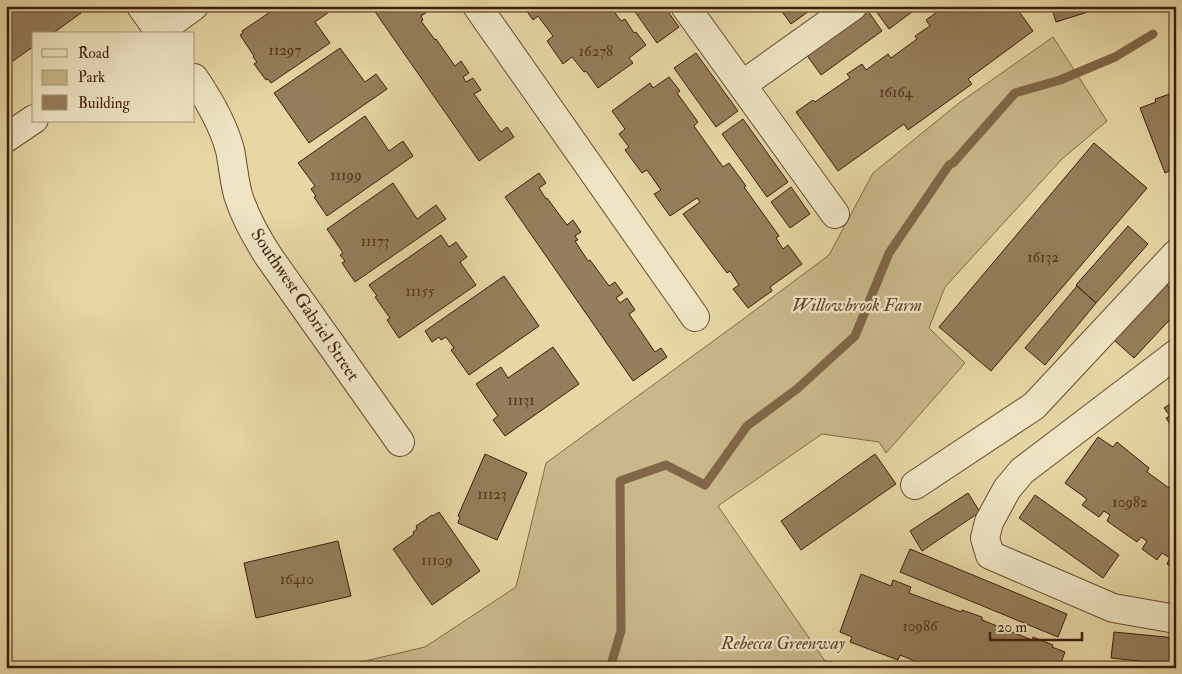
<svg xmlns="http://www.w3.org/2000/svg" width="1182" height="674" font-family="'IM FELL Double Pica',serif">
<rect width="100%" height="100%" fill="#e6d7a5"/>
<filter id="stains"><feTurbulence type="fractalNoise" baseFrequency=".004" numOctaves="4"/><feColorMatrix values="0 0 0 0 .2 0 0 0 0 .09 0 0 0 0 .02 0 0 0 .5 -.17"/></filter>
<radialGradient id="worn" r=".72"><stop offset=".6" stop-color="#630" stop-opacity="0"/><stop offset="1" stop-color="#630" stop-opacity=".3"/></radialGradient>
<path fill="#c9b88b" stroke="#846b4a" d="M 1053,37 L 1107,121 L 1062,159 L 945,287 L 929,328 L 965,363 L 886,453 L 879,442 L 822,434 L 718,506 L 825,661 L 862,668 L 335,668 L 425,647 L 516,587 L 546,463 L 742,320 L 829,255 L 873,173 L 959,103 Z"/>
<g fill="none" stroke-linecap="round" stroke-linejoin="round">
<path stroke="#816747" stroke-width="9" d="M 610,668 L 621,631 L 620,481 L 666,465 L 705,485 L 747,426 L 797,389 L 855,336 L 889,253 L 949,165 L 953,163 L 1015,93 L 1060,80 L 1115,57 L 1153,34"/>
</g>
<path fill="#957e5b" stroke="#3e1e0a" d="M 6,6 L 76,6 L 81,13 L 52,34 L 34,34 L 34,46 L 6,66 Z
M 279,6 L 324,6 L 329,12 L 315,22 L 330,43 L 271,83 L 268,79 L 266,80 L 254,64 L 257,62 L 253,57 L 254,56 L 240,35 L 243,33 L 242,31 Z
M 371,6 L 423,6 L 427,12 L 421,16 L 423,20 L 421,21 L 435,40 L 436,39 L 455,66 L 461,61 L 469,73 L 463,77 L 466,82 L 473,78 L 481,90 L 474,94 L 501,132 L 507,127 L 514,137 L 479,161 Z
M 523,6 L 610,6 L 621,21 L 625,19 L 634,33 L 636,32 L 646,45 L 629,58 L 633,63 L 598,88 L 586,71 L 584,72 L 572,57 L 563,64 L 547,41 L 553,36 L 538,16 L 533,20 Z
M 631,6 L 664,6 L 679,27 L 657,43 Z
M 778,6 L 816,6 L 791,24 Z
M 874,6 L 920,6 L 889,29 L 873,7 Z
M 951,6 L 1017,6 L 1021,12 L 1020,13 L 1033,31 L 968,79 L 972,84 L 908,130 L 904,124 L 838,171 L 796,112 L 813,100 L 815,102 L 850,78 L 847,74 L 862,64 L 866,70 L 888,54 L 891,58 L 917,39 L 915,36 L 930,26 L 926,20 L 941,9 L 943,12 Z
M 1051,6 L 1107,6 L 1056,22 Z
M 868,11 L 882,31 L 821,75 L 806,54 Z
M 340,48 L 365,82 L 376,74 L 387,89 L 309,143 L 274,93 Z
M 696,53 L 738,111 L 716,127 L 674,68 Z
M 669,77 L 680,91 L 677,93 L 698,122 L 694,126 L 723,167 L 729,163 L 746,186 L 744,187 L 779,236 L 776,238 L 783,249 L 788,245 L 802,264 L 770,287 L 772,291 L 748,308 L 733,289 L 739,285 L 730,271 L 727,273 L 683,214 L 700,202 L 697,198 L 670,216 L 654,194 L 661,190 L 647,170 L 642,173 L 625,150 L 629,147 L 619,134 L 625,129 L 612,111 L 650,83 L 653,88 Z
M 1176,92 L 1176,168 L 1165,173 L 1140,108 L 1156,102 L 1155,99 Z
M 365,116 L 389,151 L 403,141 L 413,156 L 327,216 L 314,197 L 316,196 L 311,189 L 315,186 L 298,163 Z
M 743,119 L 788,182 L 767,197 L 722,134 Z
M 1094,143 L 1147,188 L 991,371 L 939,327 Z
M 539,173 L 546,183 L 539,188 L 546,199 L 547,198 L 567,225 L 573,220 L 581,232 L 575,236 L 578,240 L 575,241 L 588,261 L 590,260 L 609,286 L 615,282 L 623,293 L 616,298 L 620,303 L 627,298 L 635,310 L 629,314 L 655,352 L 661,348 L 667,357 L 633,381 L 505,197 Z
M 393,183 L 417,219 L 436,205 L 446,219 L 355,282 L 342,263 L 345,261 L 340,255 L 343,253 L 327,229 Z
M 791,187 L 810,214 L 790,228 L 771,202 Z
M 1128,226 L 1148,244 L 1096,303 L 1076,285 Z
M 441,235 L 449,247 L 456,242 L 467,257 L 460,262 L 476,285 L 399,338 L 387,320 L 390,318 L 375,297 L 377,296 L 369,285 Z
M 504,276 L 539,326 L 469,375 L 451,350 L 454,348 L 446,337 L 441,340 L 439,337 L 432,342 L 425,331 Z
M 1166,284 L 1176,293 L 1176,313 L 1134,358 L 1114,340 Z
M 1077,286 L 1096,303 L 1045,365 L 1025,348 Z
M 553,347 L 579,384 L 505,436 L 493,420 L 498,416 L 476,384 L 501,367 L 508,378 Z
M 1176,400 L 1176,433 L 1166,418 L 1170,416 L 1164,408 Z
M 1098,437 L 1113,447 L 1117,442 L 1149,468 L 1147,472 L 1169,488 L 1172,482 L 1176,484 L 1176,569 L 1167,564 L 1170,558 L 1162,553 L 1157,560 L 1142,549 L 1147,541 L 1141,537 L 1137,542 L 1107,521 L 1110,515 L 1104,511 L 1099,517 L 1082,505 L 1087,499 L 1065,483 Z
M 485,454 L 527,473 L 497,540 L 458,523 L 460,517 L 458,516 Z
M 875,454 L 896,484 L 801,550 L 781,521 Z
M 968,493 L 980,512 L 922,551 L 910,531 Z
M 1035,495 L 1119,555 L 1103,578 L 1019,518 Z
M 439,512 L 480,571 L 432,605 L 393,549 L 414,534 L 413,532 L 417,529 L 416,526 L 432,515 L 433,516 Z
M 338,541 L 351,596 L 256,618 L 244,563 Z
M 910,549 L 1067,614 L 1058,637 L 900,572 Z
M 861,574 L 891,586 L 893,580 L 911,587 L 909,593 L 961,612 L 962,610 L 982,617 L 982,620 L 1032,640 L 1033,637 L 1053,645 L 1052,647 L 1065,652 L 1059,668 L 920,668 L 922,664 L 900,655 L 898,660 L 850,642 L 852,637 L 840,632 Z
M 1114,632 L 1176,638 L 1176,665 L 1111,658 Z"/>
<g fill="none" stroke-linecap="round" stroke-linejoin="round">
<defs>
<path id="minor" d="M 141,6 L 161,34
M 477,6 L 695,317
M 685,6 L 835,214
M 156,34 L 194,6
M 194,78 C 209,100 223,124 230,150 C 233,165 234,180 238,195 C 245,217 256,237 269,257 L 400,442
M 742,85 L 853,6
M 6,138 L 34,119
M 1176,354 L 1022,471 L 1007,489 L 989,522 L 985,538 L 990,555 L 1113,608 L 1176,619
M 915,485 L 1034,406 L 1176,254"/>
</defs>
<use href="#minor" stroke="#684c31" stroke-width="30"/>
<use href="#minor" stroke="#efe5c4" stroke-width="28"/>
</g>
<g text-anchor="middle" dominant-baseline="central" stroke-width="4.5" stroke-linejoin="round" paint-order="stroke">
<g font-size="15" fill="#54361e">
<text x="285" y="50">11297</text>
<text x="596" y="51">16278</text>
<text x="896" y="92">16164</text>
<text x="346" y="175">11199</text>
<text x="375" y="241">11173</text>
<text x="1043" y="257">16132</text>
<text x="420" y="291">11155</text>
<text x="521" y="400">11131</text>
<text x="492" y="494">11123</text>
<text x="1130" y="502">10982</text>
<text x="437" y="560">11109</text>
<text x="297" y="579">16410</text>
<text x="920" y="626">10986</text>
</g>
<g font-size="18" fill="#3e1e0a" stroke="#efe5c4">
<text transform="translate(305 305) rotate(56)">Southwest Gabriel Street</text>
</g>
<g font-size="18" font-style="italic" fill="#61442a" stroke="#efe5c4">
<text x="857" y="305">Willowbrook Farm</text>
<text x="783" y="643">Rebecca Greenway</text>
</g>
</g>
<rect width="1182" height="674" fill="none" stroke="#e6d7a5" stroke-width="25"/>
<rect x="8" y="8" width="1167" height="659" fill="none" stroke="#3e1e0a" stroke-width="2.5"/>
<rect x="12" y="12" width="1157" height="649" fill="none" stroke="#3e1e0a"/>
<rect x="32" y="32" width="162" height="90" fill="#efe5c4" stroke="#a8957a"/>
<rect x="42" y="49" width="25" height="8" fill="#efe5c4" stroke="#a8957a"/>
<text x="78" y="58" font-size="15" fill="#3e1e0a">Road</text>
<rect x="42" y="70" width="25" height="15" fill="#c9b88b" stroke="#a8957a"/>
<text x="78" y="82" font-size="15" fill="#3e1e0a">Park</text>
<rect x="42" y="95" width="25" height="15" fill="#957e5b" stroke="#a8957a"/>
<text x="78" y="108" font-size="15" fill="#3e1e0a">Building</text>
<path d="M990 632v8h92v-8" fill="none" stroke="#3e1e0a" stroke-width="2.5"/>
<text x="997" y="632" font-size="15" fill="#3e1e0a" stroke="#efe5c4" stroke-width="4" paint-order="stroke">20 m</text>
<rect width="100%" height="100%" filter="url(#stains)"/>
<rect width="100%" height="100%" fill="url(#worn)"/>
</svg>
